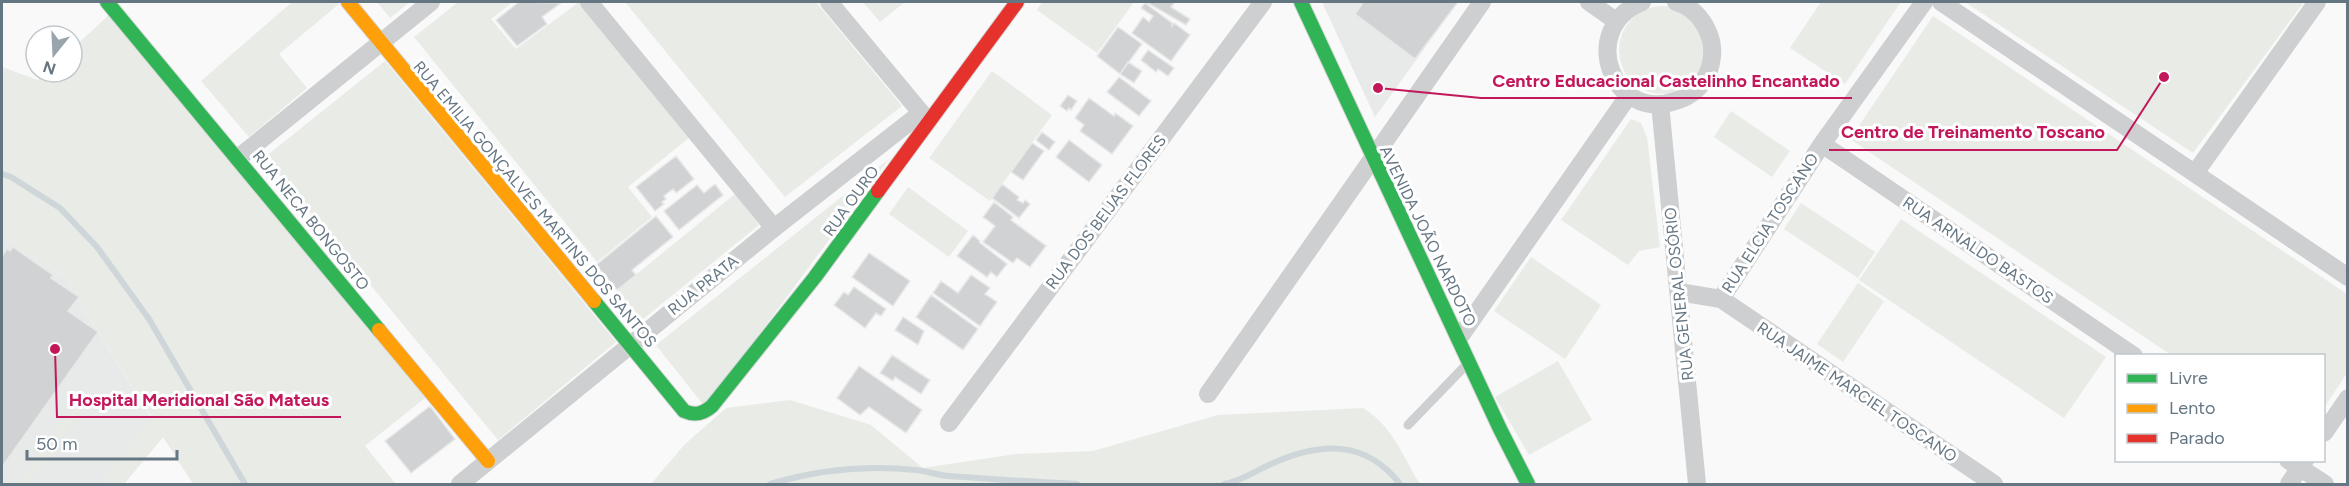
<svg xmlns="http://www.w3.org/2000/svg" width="2349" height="486" font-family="Figtree,sans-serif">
<rect width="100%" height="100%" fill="#f9f9f9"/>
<path fill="#e8e9e9" d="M 1322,2 L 1458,2 L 1375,117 Z
M 2,238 L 64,277 L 163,437 L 124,484 L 2,484 Z"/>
<path fill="#e8ebe6" d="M 292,2 L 336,2 L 339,4 L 279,54 L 307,88 L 249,137 L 201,81 Z
M 377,2 L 410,2 L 390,18 Z
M 458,2 L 513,2 L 491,19 L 516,49 L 579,2 L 689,138 L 628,187 L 652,217 L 597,262 L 414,37 Z
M 625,2 L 816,2 L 902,106 L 785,197 Z
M 863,2 L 905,2 L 880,22 Z
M 1042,2 L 1134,2 L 1097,53 L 1037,10 Z
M 1821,2 L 1901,2 L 1845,84 L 1790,48 Z
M 1965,2 L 2304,2 L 2193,153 Z
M1619 50a44 44 0 1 1 88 0a44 44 0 1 1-88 0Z
M 110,14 L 425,398 L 365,446 L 396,484 L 193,484 L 163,437 L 124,484 L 101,484 L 133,441 L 153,420 L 64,277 L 2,238 L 2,67 L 38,80 L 47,72 L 72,72 L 72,49 Z
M 1933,16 L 2347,294 L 2347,373 L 2324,408 L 2324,356 L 2171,355 L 1850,139 Z
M 385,61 L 616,342 L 498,440 L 265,157 Z
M 992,71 L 1052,115 L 990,201 L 929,158 Z
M 1731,111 L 1790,151 L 1772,177 L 1714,137 Z
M 1631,119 L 1641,123 L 1647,137 L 1660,247 L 1639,251 L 1628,265 L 1561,220 Z
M 889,159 L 705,407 L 656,345 Z
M 908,187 L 968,231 L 949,257 L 889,214 Z
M 735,194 L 759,225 L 642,320 L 617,290 Z
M 1801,203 L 1875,252 L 1858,278 L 1784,229 Z
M 1901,219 L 2106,357 L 2064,418 L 1859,280 Z
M 1531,257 L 1601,305 L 1565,359 L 1494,311 Z
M 1858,283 L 1884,301 L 1843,362 L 1817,344 Z
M 1558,361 L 1592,420 L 1529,455 L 1495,397 Z
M 81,397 L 87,402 L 28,484 L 18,484 Z
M 790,400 L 871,425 L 923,468 L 1016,454 L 1093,451 L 1218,415 L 1363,408 C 1394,427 1402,456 1420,484 L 651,484 L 684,445 L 726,408 Z"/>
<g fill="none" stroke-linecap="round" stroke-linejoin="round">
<path stroke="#ced6d9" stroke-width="6" d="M 2,174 L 11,177 L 60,208 L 97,247 L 149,319 L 245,484
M 770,484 C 817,470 867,465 916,470 C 927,471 937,475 948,476 C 991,479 1034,482 1077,484
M 1224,484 C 1242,481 1255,471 1271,464 C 1319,442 1365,439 1400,484"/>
</g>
<path fill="#d0d2d3" stroke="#e8e8e8" stroke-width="1.5" d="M 519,2 L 561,3 L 542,17 L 547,24 L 517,46 L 496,20 Z
M 1146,2 L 1175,2 L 1171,7 L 1190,19 L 1186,25 Z
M 1358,2 L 1458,2 L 1415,59 L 1355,14 L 1362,4 Z
M 1145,3 L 1172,23 L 1172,26 L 1174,23 L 1190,35 L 1171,61 L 1132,33 L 1143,17 L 1149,22 L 1153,16 L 1141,8 Z
M 1118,27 L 1142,44 L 1120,74 L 1097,56 Z
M 1148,50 L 1174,68 L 1168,76 L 1158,69 L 1156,72 L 1141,60 Z
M 1128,62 L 1142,71 L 1134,83 L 1120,74 Z
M 1119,77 L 1151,101 L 1139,116 L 1107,92 Z
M 1068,95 L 1077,101 L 1071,110 L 1069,108 L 1067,111 L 1060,106 Z
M 1089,98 L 1114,116 L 1115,113 L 1133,126 L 1112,154 L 1080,131 L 1084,125 L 1075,118 Z
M 1042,132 L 1055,142 L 1049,150 L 1036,140 Z
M 1069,140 L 1102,165 L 1089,182 L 1056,157 Z
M 1032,143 L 1044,151 L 1023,180 L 1011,172 Z
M 676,156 L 694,179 L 676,193 L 673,189 L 664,196 L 666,199 L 662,202 L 664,204 L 655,211 L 636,187 Z
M 715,184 L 723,195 L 679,230 L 664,211 L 697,185 L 704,193 Z
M 1002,184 L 1019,197 L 1017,200 L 1023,203 L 1025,200 L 1030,204 L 1019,218 L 992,198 Z
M 994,202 L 1013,217 L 1011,220 L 1046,246 L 1030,267 L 1017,258 L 1013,263 L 983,242 L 995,226 L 983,217 Z
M 656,216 L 673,237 L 632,270 L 636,275 L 617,290 L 596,265 Z
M 973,235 L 980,241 L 979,242 L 1007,264 L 997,277 L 991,272 L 987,277 L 957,256 Z
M 13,247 L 53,275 L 51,278 L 79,297 L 68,311 L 98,332 L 2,467 L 2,256 L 7,249 L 10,251 Z
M 869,253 L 910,281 L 893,306 L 852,277 Z
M 971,275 L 990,288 L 985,294 L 997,302 L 980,326 L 933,293 L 941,281 L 958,293 Z
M 854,287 L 886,309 L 881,316 L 876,313 L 865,328 L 834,305 L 844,292 L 848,295 Z
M 931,295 L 978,329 L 963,350 L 916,317 Z
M 903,317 L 924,331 L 918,345 L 895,330 Z
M 892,355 L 930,380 L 921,394 L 895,377 L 893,381 L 880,373 Z
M 859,366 L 922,410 L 906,433 L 869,407 L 860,415 L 837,398 Z
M 430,406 L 455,439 L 411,473 L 385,441 Z"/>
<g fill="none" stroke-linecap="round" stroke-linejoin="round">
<defs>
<path id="fast" d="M 107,2 L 379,330
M 1301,2 L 1500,429 L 1528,484
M 594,301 L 684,411 C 695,416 703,414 712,406 L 815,277 L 878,191"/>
<path id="slow" d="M 348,2 L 594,301
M 379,330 L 488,461"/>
<path id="jam" d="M 878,191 L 1017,2"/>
</defs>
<use href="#fast" stroke="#d5d6d7" stroke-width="16"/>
<use href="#slow" stroke="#d5d6d7" stroke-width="16"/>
<use href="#jam" stroke="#d5d6d7" stroke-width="16"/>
<path stroke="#cecfd0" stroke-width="9" d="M 1408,425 L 1467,364"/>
<path stroke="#cecfd0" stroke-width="18" d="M 589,2 L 774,228
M 829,2 L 928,121
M 1589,2 L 1616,21
M 1642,2 C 1577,29 1613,123 1675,101 C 1687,98 1698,90 1704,80 C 1713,66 1715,47 1708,32 C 1702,18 1691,6 1676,2
M 1941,2 L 2348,277
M 1660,104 L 1697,484
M 1822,144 L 2134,356
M 238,158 L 431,2
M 2195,173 L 2317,2
M 1679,292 L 1721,299 L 1994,484
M 1721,299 L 1822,144 L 1924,2
M 1459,338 L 1629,95
M 1208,394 L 1482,2
M 949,423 L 1263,2
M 2324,433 L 2348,398
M 2288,460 L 2325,484
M 460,484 L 774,228 L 921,113
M 2289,484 L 2305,460"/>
<use href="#fast" stroke="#30b455" stroke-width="14"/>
<use href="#slow" stroke="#ff9f0a" stroke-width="14"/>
<use href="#jam" stroke="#e5322d" stroke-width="14"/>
</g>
<g text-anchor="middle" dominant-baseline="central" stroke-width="6" stroke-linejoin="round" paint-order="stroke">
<g font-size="16" fill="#657683" stroke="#fff">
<text transform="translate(851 201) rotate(-54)">RUA OURO</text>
<text transform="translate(535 204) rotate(50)">RUA EMILIA GONÇALVES MARTINS DOS SANTOS</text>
<text transform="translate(1106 212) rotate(-53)">RUA DOS BEIJAS FLORES</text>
<text transform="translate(311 220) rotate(51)">RUA NECA BONGOSTO</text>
<text transform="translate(1770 223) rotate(-57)">RUA ELCIA TOSCANO</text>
<text transform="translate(1428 236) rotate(64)">AVENIDA JOÃO NARDOTO</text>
<text transform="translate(1978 250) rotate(34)">RUA ARNALDO BASTOS</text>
<text transform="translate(703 285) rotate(-39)">RUA PRATA</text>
<text transform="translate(1679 294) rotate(-96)">RUA GENERAL OSÓRIO</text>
<text transform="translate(1857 392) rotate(34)">RUA JAIME MARCIEL TOSCANO</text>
</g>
</g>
<path fill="none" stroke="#c2185b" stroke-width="2" d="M1378 88L1481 98H1852M2164 77L2117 150H1829M55 349L57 417H341"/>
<g fill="#c2185b" stroke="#fff" stroke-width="2">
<circle cx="1378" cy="88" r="6"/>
<circle cx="2164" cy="77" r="6"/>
<circle cx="55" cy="349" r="6"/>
</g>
<g font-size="18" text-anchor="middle" font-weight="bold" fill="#c2185b" stroke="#fff" stroke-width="6" stroke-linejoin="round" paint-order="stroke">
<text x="1666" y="87">Centro Educacional Castelinho Encantado</text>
<text x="1973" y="138">Centro de Treinamento Toscano</text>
<text x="199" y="406">Hospital Meridional São Mateus</text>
</g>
<rect width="2349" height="486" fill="none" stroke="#657683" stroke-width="6"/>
<rect x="2115" y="354" width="210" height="108" fill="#ffffff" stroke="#c1c8cd" stroke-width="1.5"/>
<rect x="2127" y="374" width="30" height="9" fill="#30b455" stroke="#c1c8cd" stroke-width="1.5"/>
<text x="2169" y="384" font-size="18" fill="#657683">Livre</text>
<rect x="2127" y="404" width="30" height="9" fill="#ff9f0a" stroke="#c1c8cd" stroke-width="1.5"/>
<text x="2169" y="414" font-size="18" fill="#657683">Lento</text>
<rect x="2127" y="434" width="30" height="9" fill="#e5322d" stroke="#c1c8cd" stroke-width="1.5"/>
<text x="2169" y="444" font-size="18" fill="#657683">Parado</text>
<g transform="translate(54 54) rotate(198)"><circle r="28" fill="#ffffff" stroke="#c1c8cd" stroke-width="1.5"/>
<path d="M0-4.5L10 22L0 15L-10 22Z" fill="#99a4ac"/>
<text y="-9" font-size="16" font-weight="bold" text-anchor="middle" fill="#657683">N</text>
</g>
<path d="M27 450v9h150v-9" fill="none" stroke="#657683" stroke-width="3"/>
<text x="36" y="450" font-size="18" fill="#657683" stroke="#ffffff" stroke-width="4.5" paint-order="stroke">50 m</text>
</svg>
